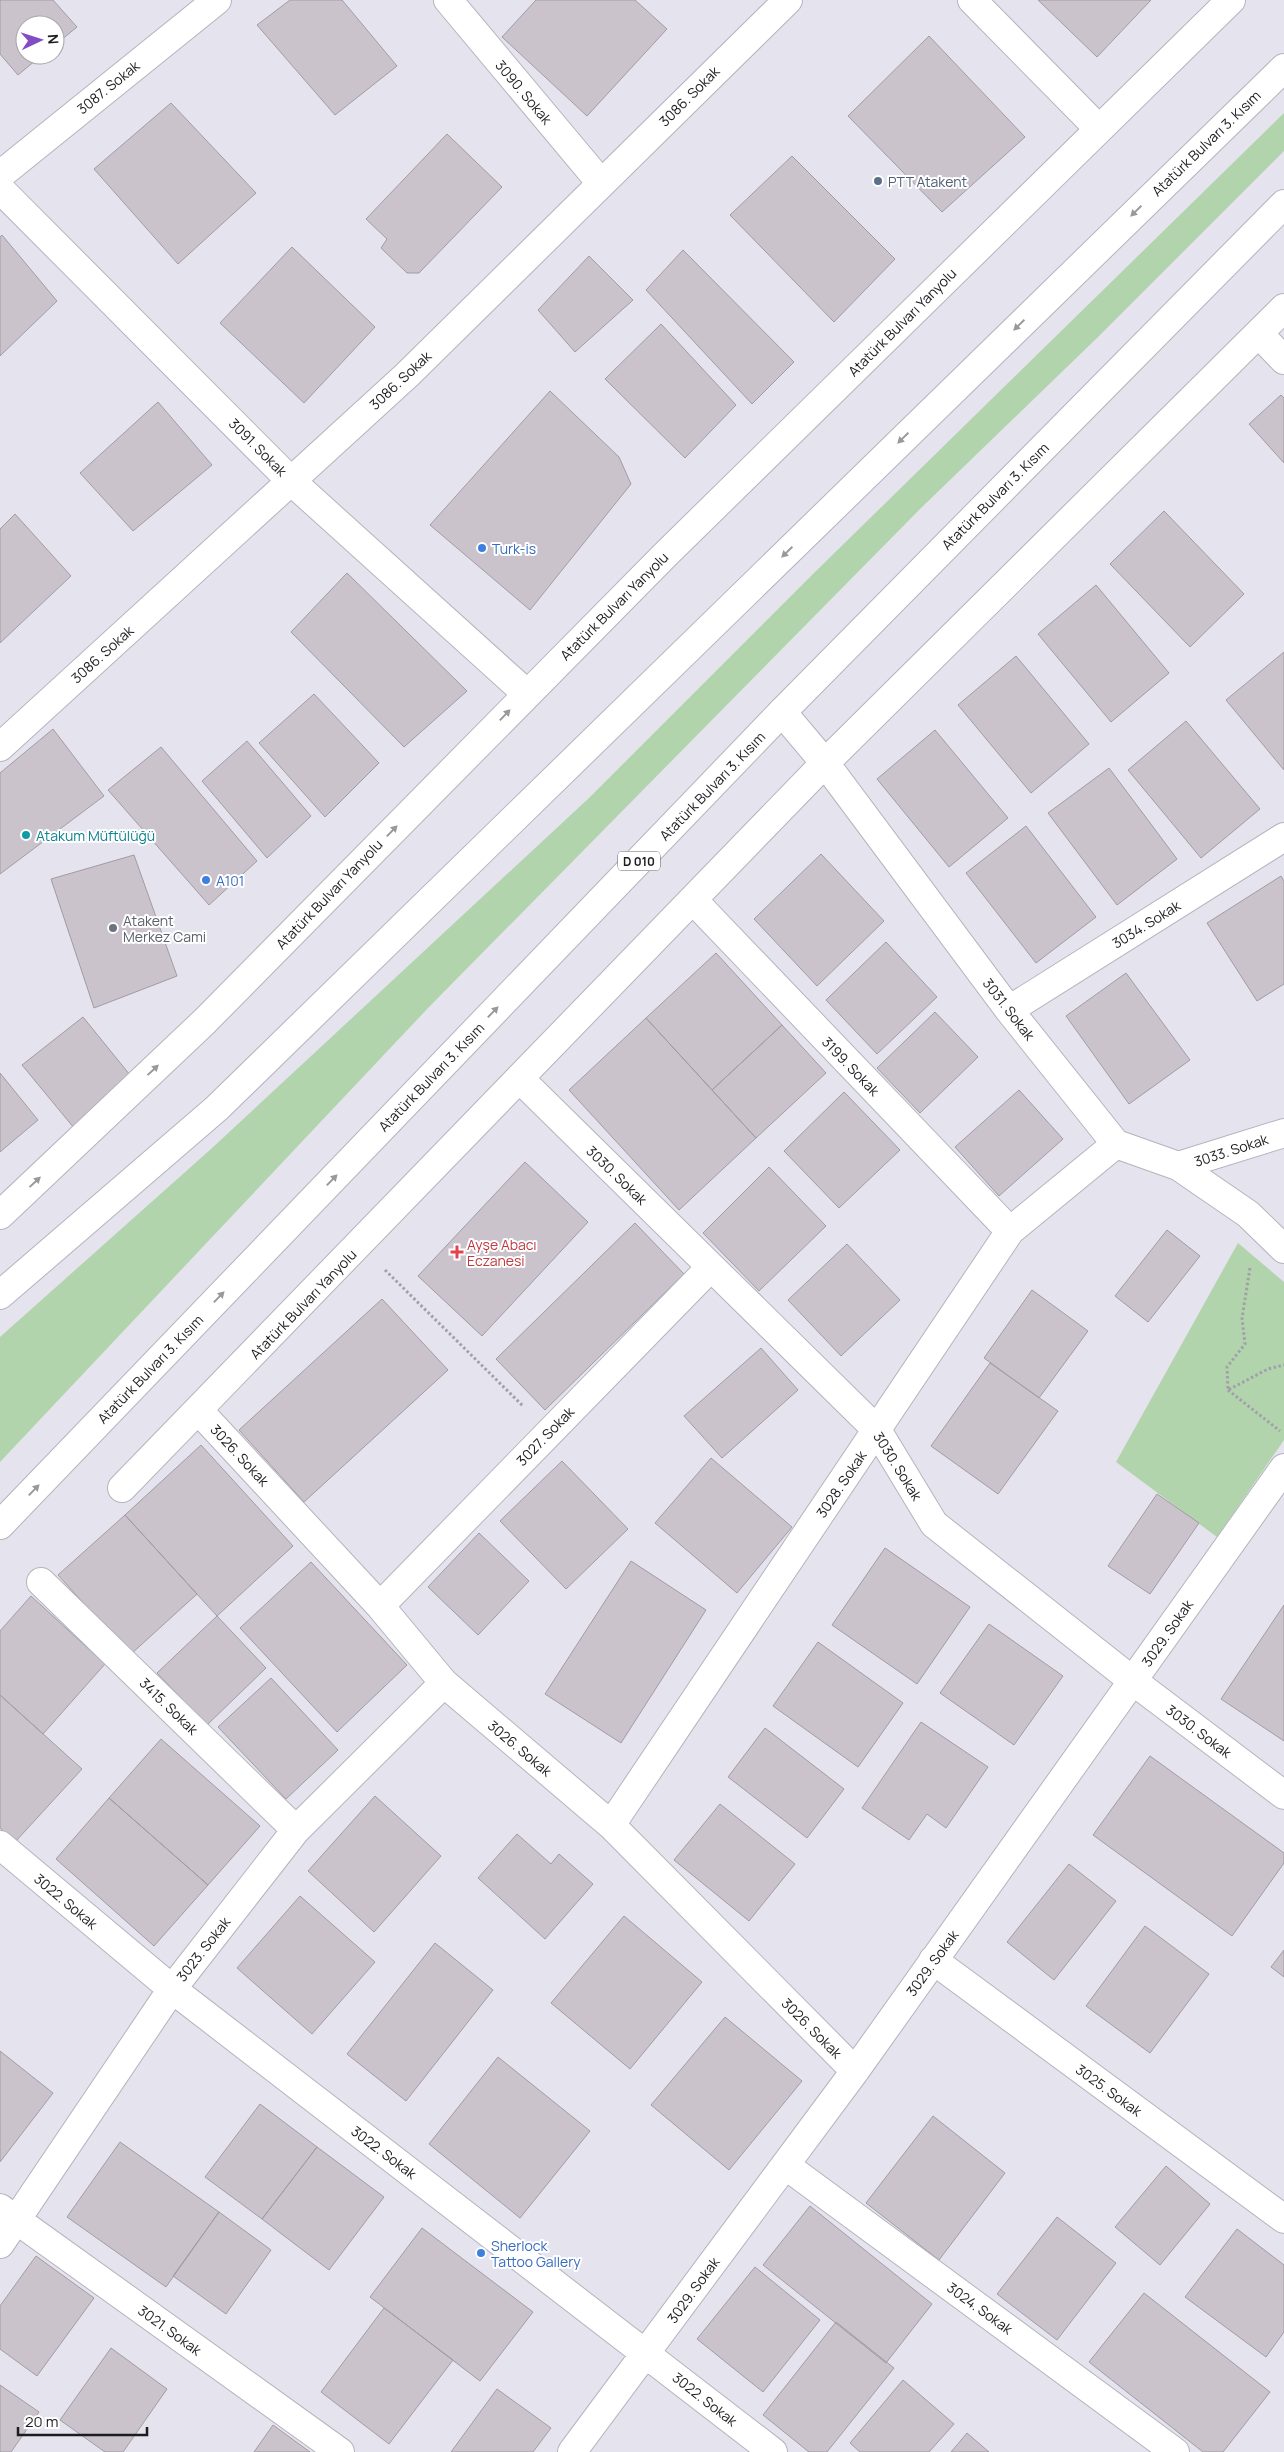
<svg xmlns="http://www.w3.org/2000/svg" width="1284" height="2452" font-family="Manrope,sans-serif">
<rect width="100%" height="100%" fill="#e4e3ee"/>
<path fill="#b2d4ac" d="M 1284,113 L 1284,151 L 1098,337 L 921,508 L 429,1007 L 0,1462 L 0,1337 L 211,1149 L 589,798 L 814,573 Z
M 1238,1243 L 1284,1282 L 1284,1440 L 1217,1537 L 1116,1462 Z"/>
<path fill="#cbc3cc" stroke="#a39ba4" d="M 0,0 L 53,0 L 77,27 L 55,45 L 55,25 L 25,25 L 25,55 L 42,55 L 18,75 L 0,54 Z
M 290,0 L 342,0 L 397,66 L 335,115 L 257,25 Z
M 536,0 L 635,0 L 667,29 L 587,116 L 502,37 Z
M 1038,0 L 1151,0 L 1097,57 Z
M 929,36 L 1025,137 L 942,212 L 848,116 Z
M 171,103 L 256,193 L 178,264 L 94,169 Z
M 447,134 L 502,187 L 419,273 L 407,273 L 381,248 L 387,239 L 366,219 Z
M 792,156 L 895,259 L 834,322 L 730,215 Z
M 2,235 L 57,301 L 0,356 L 0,237 Z
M 292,247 L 375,327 L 304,403 L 220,323 Z
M 683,250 L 794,362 L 752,404 L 646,290 Z
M 589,256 L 633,300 L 575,352 L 538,310 Z
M 661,324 L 736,405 L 685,458 L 605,379 Z
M 550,391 L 619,457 L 631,484 L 530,610 L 430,525 Z
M 1281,395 L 1284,398 L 1284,463 L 1249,424 Z
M 158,402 L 212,465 L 133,531 L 80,473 Z
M 1164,511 L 1244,594 L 1190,647 L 1110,564 Z
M 15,514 L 71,576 L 0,643 L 0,529 Z
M 347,573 L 467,691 L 404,747 L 291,632 Z
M 1096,585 L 1169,673 L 1111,722 L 1038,634 Z
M 1284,652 L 1284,770 L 1226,700 Z
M 1016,656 L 1089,744 L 1031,793 L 958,705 Z
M 314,694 L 379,763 L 325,817 L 259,743 Z
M 1186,721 L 1260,809 L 1201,858 L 1128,770 Z
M 53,729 L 104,796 L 0,874 L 0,773 Z
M 935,730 L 1008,818 L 949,867 L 877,779 Z
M 247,741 L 311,816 L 267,858 L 202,781 Z
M 161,747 L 257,861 L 209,905 L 108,790 Z
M 1109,768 L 1177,859 L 1117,905 L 1048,813 Z
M 1026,826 L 1096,917 L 1036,963 L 966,873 Z
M 821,854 L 884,921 L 817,986 L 754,919 Z
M 134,855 L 177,976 L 94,1008 L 51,879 Z
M 1281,876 L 1284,881 L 1284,984 L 1257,1001 L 1207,923 Z
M 886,942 L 937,997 L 877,1054 L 826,1000 Z
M 716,953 L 782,1025 L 712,1090 L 646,1018 Z
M 1126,973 L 1190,1060 L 1129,1104 L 1066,1016 Z
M 935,1012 L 978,1057 L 920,1113 L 877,1068 Z
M 83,1017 L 130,1075 L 74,1128 L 22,1065 Z
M 646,1018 L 756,1138 L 679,1210 L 569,1090 Z
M 782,1025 L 826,1073 L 756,1138 L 712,1090 Z
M 0,1073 L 38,1120 L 0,1152 Z
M 1019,1090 L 1063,1139 L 999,1196 L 955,1147 Z
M 844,1092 L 900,1150 L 839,1208 L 784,1151 Z
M 525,1162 L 588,1222 L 482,1336 L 418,1276 Z
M 769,1167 L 826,1226 L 759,1291 L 703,1233 Z
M 635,1223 L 684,1274 L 545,1410 L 496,1359 Z
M 1167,1230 L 1200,1256 L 1148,1322 L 1115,1296 Z
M 847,1244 L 900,1300 L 841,1356 L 788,1300 Z
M 1032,1290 L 1088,1331 L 1039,1398 L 984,1358 Z
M 382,1299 L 448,1370 L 304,1502 L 239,1430 Z
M 761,1348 L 798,1390 L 722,1458 L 684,1416 Z
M 990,1363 L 1058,1411 L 998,1494 L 931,1446 Z
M 201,1445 L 293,1546 L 217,1616 L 125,1515 Z
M 711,1458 L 792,1527 L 737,1593 L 655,1523 Z
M 562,1461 L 628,1529 L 566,1589 L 500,1521 Z
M 1157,1494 L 1199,1523 L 1150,1594 L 1108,1566 Z
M 125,1515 L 197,1594 L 130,1655 L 58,1575 Z
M 479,1533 L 529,1581 L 478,1635 L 428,1587 Z
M 885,1548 L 970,1607 L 917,1684 L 832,1625 Z
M 631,1561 L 706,1610 L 621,1743 L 545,1694 Z
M 311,1562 L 407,1665 L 337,1732 L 240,1628 Z
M 31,1596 L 105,1664 L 43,1734 L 0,1695 L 0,1631 Z
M 1284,1605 L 1284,1741 L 1221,1699 Z
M 217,1616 L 266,1668 L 207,1725 L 157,1673 Z
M 989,1624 L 1063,1676 L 1014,1745 L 940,1693 Z
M 818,1642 L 903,1703 L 858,1767 L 773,1706 Z
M 271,1678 L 338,1750 L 286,1799 L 218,1727 Z
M 0,1695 L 82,1769 L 15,1842 L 0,1828 Z
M 921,1722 L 988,1767 L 946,1828 L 927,1814 L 909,1840 L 862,1808 Z
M 765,1728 L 844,1789 L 807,1838 L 728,1777 Z
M 161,1739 L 260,1826 L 208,1885 L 109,1798 Z
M 1150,1756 L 1284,1853 L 1284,1863 L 1232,1936 L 1093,1835 Z
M 375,1796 L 441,1856 L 374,1932 L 308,1871 Z
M 109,1798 L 208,1885 L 154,1946 L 56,1859 Z
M 720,1804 L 795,1864 L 749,1921 L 674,1860 Z
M 517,1834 L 551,1864 L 559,1854 L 593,1884 L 545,1939 L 478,1878 Z
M 1069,1864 L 1116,1901 L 1054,1980 L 1007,1942 Z
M 300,1896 L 375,1962 L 312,2034 L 237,1968 Z
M 624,1916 L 702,1982 L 630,2069 L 551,2003 Z
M 1145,1926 L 1209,1974 L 1150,2053 L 1086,2006 Z
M 435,1943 L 493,1990 L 406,2101 L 347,2054 Z
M 1284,1950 L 1284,1977 L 1271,1967 Z
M 725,2017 L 802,2081 L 729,2170 L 651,2105 Z
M 0,2051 L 53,2093 L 0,2162 Z
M 498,2057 L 590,2131 L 520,2218 L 429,2144 Z
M 260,2104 L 317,2147 L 262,2219 L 205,2177 Z
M 933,2116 L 1005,2173 L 939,2260 L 866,2203 Z
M 120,2142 L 219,2212 L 166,2287 L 67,2217 Z
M 317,2147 L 384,2197 L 329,2270 L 262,2219 Z
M 1166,2166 L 1210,2204 L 1160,2265 L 1115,2227 Z
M 810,2206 L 932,2304 L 886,2363 L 763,2265 Z
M 219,2212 L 271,2250 L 226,2314 L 173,2276 Z
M 1057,2217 L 1116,2263 L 1057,2340 L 997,2294 Z
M 422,2228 L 533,2312 L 480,2381 L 370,2297 Z
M 1237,2229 L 1284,2265 L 1284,2332 L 1266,2357 L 1185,2297 Z
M 36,2256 L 94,2298 L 37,2376 L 0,2349 L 0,2306 Z
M 755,2267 L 820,2320 L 763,2392 L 697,2339 Z
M 1144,2293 L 1270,2392 L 1223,2452 L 1203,2452 L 1089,2362 Z
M 384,2308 L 453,2360 L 389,2444 L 321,2392 Z
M 836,2322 L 894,2368 L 827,2452 L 809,2452 L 763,2415 Z
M 111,2348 L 167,2389 L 123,2452 L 105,2452 L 60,2420 Z
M 903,2380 L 954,2424 L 929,2452 L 860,2452 L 850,2443 Z
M 0,2385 L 39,2412 L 11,2452 L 0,2452 Z
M 497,2389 L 551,2428 L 533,2452 L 451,2452 Z
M 273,2425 L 310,2452 L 254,2452 Z
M 967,2433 L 989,2452 L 951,2452 Z"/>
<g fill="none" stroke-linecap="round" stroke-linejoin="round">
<defs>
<path id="minor" d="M 448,0 L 601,183
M 972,0 L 1098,128
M 0,175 L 217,0
M 0,189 L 290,480 L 526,693
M 1259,334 L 1284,360
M 782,712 L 825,763 L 1009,1010 L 1116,1144 L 1178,1166 L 1248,1214 L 1284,1249
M 0,747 L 407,375 L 788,0
M 693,900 L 1010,1231
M 1009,1010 L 1284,837
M 520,1079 L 877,1430 L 934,1524 L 1133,1681 L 1284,1795
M 1178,1166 L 1284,1133
M 199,1411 L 380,1606 L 444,1683 L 611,1825 L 855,2071
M 122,1488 L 825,763 L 1284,308
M 41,1582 L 296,1830
M 380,1606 L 711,1267
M 611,1825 L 1010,1231 L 1116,1144
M 0,1845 L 172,1989 L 773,2452
M 933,1960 L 1284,2219
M 785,2165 L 1175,2452
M 0,2208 L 340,2452
M 0,2244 L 172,1989 L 296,1830 L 444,1683
M 572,2452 L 855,2071 L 1284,1468"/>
<path id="major" d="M 0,1215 L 205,1021 L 665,555 L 1231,0"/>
<path id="highway" d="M 0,1295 L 217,1108 L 1284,68
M 0,1525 L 782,712 L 1284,204"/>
</defs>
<use href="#minor" stroke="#b4b4be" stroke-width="30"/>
<use href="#major" stroke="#b4b4be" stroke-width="30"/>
<use href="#highway" stroke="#b4b4be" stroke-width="30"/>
<path stroke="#a1a0a8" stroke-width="3" stroke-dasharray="2.5 2.5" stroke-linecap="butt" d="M 1250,1268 L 1242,1318 L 1245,1344 L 1227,1367 L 1228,1390 L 1268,1369 L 1284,1365
M 385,1270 L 523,1406
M 1228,1390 L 1280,1431"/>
<use href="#minor" stroke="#fff" stroke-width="28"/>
<use href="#major" stroke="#fff" stroke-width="28"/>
<use href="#highway" stroke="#fff" stroke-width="28"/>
</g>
<defs><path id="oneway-solid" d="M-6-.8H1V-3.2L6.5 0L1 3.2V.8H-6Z" transform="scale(1.25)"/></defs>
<g fill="#99999b">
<use href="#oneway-solid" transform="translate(1136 211) rotate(136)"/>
<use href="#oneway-solid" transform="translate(1019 325) rotate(136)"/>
<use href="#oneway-solid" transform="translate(903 438) rotate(136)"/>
<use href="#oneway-solid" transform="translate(787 552) rotate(136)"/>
<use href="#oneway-solid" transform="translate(505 715) rotate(-46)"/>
<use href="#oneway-solid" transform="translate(392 831) rotate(-46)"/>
<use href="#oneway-solid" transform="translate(493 1012) rotate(-46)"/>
<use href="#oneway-solid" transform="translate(153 1070) rotate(-43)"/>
<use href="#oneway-solid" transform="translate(332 1180) rotate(-46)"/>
<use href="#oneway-solid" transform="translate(35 1182) rotate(-43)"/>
<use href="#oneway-solid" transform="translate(219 1297) rotate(-46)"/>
<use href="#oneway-solid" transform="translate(34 1490) rotate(-46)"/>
</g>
<circle fill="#5c6f8a" stroke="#fff" stroke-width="2" cx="878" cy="181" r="5"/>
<g fill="#3f7fe0" stroke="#fff" stroke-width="2">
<circle cx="482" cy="548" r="5"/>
<circle cx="206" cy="880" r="5"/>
<circle cx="481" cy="2253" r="5"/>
</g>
<circle fill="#0f9aa8" stroke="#fff" stroke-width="2" cx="26" cy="835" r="5"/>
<circle fill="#6b7280" stroke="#fff" stroke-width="2" cx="113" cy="928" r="5"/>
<path fill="#e0444e" stroke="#fff" stroke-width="2" d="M454.5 1244.5h5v5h5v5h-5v5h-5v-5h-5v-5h5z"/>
<g text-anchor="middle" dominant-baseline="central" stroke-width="4" stroke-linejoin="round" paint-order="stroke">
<rect fill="#fff" stroke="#616163" stroke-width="1" x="618" y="851.5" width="42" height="19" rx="4"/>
<g font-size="12" font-weight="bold" fill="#1d1d20">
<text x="639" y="861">D 010</text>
</g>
<g font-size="14" fill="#1d1d20" stroke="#fff">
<text transform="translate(108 87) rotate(-39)">3087. Sokak</text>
<text transform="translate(524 92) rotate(50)">3090. Sokak</text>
<text transform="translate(689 96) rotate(-45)">3086. Sokak</text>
<text transform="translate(1206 143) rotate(-44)">Atatürk Bulvarı 3. Kısım</text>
<text transform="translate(902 322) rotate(-45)">Atatürk Bulvarı Yanyolu</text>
<text transform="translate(400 380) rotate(-43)">3086. Sokak</text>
<text transform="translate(258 447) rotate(45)">3091. Sokak</text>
<text transform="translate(995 496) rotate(-45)">Atatürk Bulvarı 3. Kısım</text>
<text transform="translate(614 606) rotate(-45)">Atatürk Bulvarı Yanyolu</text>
<text transform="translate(102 654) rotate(-42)">3086. Sokak</text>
<text transform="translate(712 786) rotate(-46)">Atatürk Bulvarı 3. Kısım</text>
<text transform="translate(329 894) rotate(-46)">Atatürk Bulvarı Yanyolu</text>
<text transform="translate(1146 924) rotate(-32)">3034. Sokak</text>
<text transform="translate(1009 1009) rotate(52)">3031. Sokak</text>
<text transform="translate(851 1066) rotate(46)">3199. Sokak</text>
<text transform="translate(431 1077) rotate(-46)">Atatürk Bulvarı 3. Kısım</text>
<text transform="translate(1231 1150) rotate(-18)">3033. Sokak</text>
<text transform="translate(617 1175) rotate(44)">3030. Sokak</text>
<text transform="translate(303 1304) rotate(-46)">Atatürk Bulvarı Yanyolu</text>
<text transform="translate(150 1369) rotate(-46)">Atatürk Bulvarı 3. Kısım</text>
<text transform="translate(545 1436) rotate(-46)">3027. Sokak</text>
<text transform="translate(240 1455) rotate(47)">3026. Sokak</text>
<text transform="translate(898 1466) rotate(58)">3030. Sokak</text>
<text transform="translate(841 1484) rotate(-56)">3028. Sokak</text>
<text transform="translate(1167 1633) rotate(-55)">3029. Sokak</text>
<text transform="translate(169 1706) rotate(44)">3415. Sokak</text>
<text transform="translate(1199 1731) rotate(37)">3030. Sokak</text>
<text transform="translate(520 1748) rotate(40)">3026. Sokak</text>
<text transform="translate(66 1901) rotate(40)">3022. Sokak</text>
<text transform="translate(203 1949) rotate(-52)">3023. Sokak</text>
<text transform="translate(932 1963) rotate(-54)">3029. Sokak</text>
<text transform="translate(812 2028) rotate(45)">3026. Sokak</text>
<text transform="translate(1109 2090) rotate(36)">3025. Sokak</text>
<text transform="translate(384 2152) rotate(37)">3022. Sokak</text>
<text transform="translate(693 2290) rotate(-54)">3029. Sokak</text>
<text transform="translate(980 2308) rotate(36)">3024. Sokak</text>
<text transform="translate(170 2330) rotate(36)">3021. Sokak</text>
<text transform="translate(705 2399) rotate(38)">3022. Sokak</text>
</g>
<g font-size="14" fill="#4e5e75" stroke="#fff" text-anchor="start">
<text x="888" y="181">PTT Atakent</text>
</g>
<g font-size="14" fill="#366cbe" stroke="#fff" text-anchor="start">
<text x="492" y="548">Turk-is</text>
<text x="216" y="880">A101</text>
<text x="491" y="2245">Sherlock<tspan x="491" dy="16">Tattoo Gallery</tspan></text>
</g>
<g font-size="14" fill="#0d838f" stroke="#fff" text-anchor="start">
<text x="36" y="835">Atakum Müftülüğü</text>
</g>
<g font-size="14" fill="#5b616d" stroke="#fff" text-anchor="start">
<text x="123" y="920">Atakent<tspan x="123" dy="16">Merkez Cami</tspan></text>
</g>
<g font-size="14" fill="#be3a42" stroke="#fff" text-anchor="start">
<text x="467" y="1244">Ayşe Abacı<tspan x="467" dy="16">Eczanesi</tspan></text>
</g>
</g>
<g transform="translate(40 40) rotate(86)"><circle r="24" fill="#ffffff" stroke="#a5a5a6"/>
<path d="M0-4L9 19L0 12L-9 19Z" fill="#824cc3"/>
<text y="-8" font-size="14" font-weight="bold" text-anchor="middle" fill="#1d1d20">N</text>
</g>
<path d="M18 2427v8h129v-8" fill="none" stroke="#1d1d20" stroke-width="2.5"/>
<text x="25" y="2427" font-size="15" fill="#1d1d20" stroke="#ffffff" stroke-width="4" paint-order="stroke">20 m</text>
</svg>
